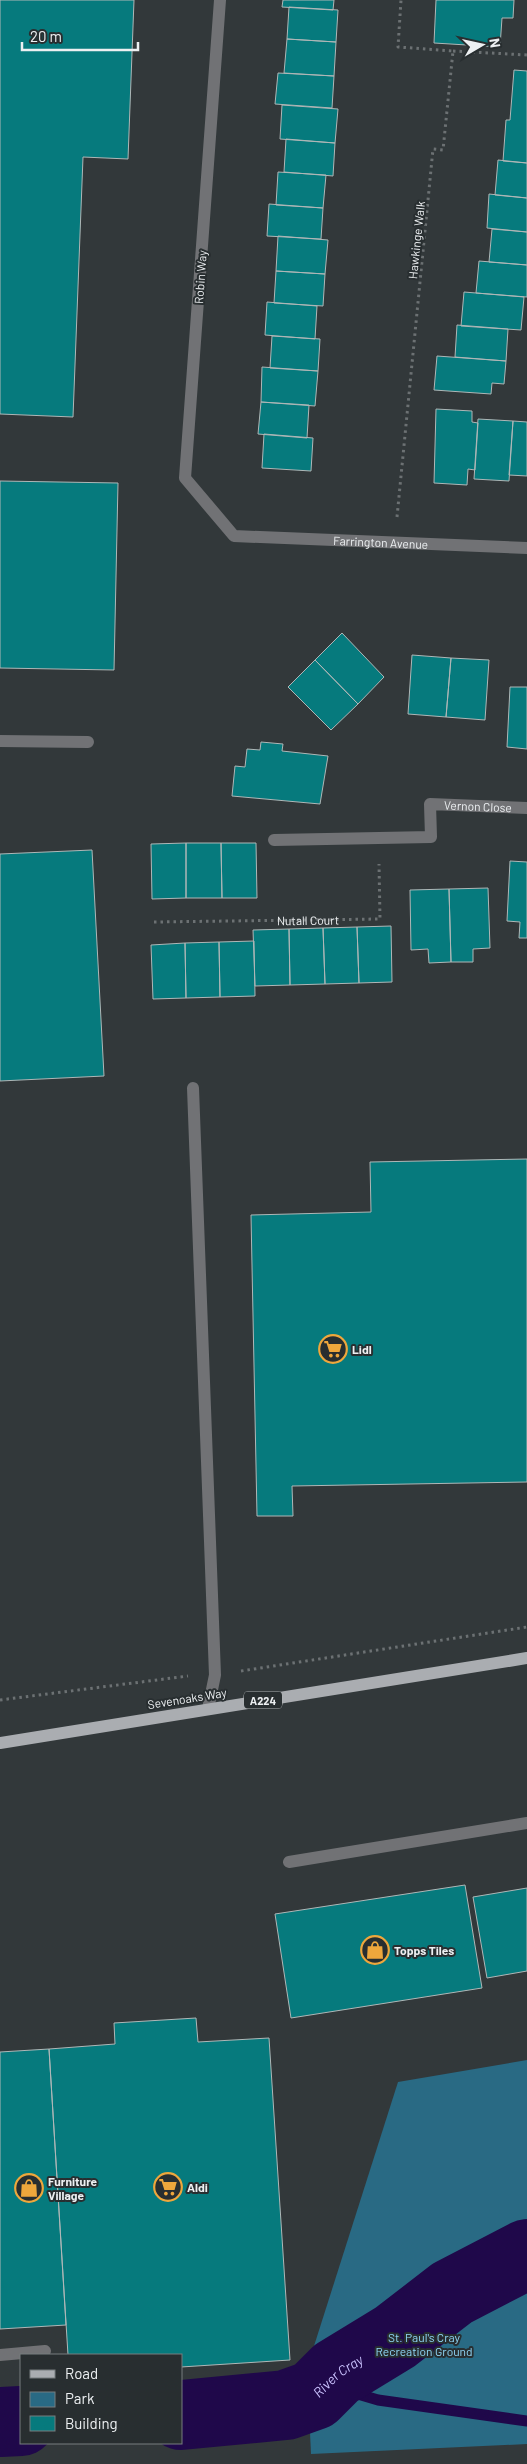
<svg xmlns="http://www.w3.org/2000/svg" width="527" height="2464" font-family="Barlow,sans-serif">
<rect width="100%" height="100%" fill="#32383a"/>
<path fill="#296a84" d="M 527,2060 L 527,2444 L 311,2454 L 307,2368 L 398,2082 Z"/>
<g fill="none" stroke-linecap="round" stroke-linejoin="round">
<path stroke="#1f084a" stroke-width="11" d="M 336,2373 L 351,2392 L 378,2400 L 527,2421"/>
<g stroke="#1f084a" stroke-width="70">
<path id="s1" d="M 181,2415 L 286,2405 L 314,2395 L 336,2373 L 395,2337 L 452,2293 L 527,2254"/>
<path d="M 0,2422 L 21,2421"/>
</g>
</g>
<path fill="#067a7d" stroke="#afb7b7" d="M 0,0 L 134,0 L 128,159 L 83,157 L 73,417 L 0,414 Z
M 283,0 L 334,0 L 333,10 L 282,7 Z
M 436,0 L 514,0 L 513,18 L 502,18 L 500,47 L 434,43 Z
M 289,7 L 338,10 L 336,42 L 287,39 Z
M 287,39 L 336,42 L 334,76 L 284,73 Z
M 514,70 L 527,71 L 527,163 L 503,161 L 506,120 L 510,120 Z
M 278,73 L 334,76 L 332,108 L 275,104 Z
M 282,105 L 338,109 L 335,143 L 280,139 Z
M 286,139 L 335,143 L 333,176 L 284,172 Z
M 498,160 L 527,163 L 527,198 L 495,195 Z
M 278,172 L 326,175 L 323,208 L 276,205 Z
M 489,194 L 527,198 L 527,232 L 487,228 Z
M 269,204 L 323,208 L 321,239 L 267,236 Z
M 492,229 L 527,232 L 527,265 L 489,262 Z
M 278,236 L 328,240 L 325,274 L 276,271 Z
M 479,261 L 527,265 L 527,297 L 476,293 Z
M 276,271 L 325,274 L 323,306 L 274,303 Z
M 464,292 L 524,297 L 521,330 L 461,326 Z
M 267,302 L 317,306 L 315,339 L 265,335 Z
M 457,325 L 508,329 L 506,361 L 455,357 Z
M 272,336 L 320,339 L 318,371 L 270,368 Z
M 437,356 L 506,361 L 504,384 L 492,383 L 491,394 L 434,390 Z
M 262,367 L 318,371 L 315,406 L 261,402 Z
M 261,402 L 309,405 L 307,438 L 258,434 Z
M 436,409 L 472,411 L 472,422 L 478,423 L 475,470 L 468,469 L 467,485 L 434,483 Z
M 478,419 L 513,421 L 509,481 L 474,479 Z
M 513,421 L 527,422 L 527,476 L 509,475 Z
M 264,434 L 313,438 L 311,471 L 262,468 Z
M 0,481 L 118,483 L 114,670 L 0,668 Z
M 342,633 L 384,677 L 358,704 L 315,660 Z
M 412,655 L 451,658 L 446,717 L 408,714 Z
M 451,658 L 489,660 L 485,720 L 446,717 Z
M 315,660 L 358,704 L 331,730 L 288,687 Z
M 510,687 L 527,687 L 527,749 L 507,747 Z
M 261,742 L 283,744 L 282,751 L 328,756 L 320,804 L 232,796 L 235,766 L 245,767 L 247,749 L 260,750 Z
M 186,843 L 221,843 L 222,898 L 186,898 Z
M 186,843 L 186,898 L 152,899 L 151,844 Z
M 221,843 L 256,843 L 257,898 L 222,898 Z
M 92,850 L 104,1076 L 0,1081 L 0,854 Z
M 510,861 L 527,862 L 527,938 L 519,938 L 520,922 L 507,921 Z
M 488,888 L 490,948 L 473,949 L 473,962 L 451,962 L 449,889 Z
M 449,889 L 451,962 L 429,963 L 428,949 L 411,950 L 410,890 Z
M 391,926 L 392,982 L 359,983 L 357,927 Z
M 357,927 L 359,983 L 325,984 L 323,928 Z
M 323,928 L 325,984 L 290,985 L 289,929 Z
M 289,929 L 290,985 L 255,986 L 253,930 Z
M 254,941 L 255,996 L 220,997 L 219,942 Z
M 219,942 L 220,997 L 186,998 L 185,943 Z
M 185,943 L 186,998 L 153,999 L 151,945 Z
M 527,1159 L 527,1482 L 292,1486 L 293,1516 L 257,1516 L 251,1215 L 371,1212 L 370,1162 Z
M 465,1885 L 482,1988 L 291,2018 L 275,1914 Z
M 527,1888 L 527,1971 L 487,1978 L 473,1897 Z
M 196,2018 L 198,2042 L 269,2038 L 290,2360 L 181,2367 L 181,2355 L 68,2355 L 49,2049 L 115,2044 L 114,2023 Z
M 49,2049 L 66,2325 L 0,2329 L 0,2052 Z"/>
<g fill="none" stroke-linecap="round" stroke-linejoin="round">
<g stroke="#6c7173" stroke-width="3" stroke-dasharray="2.5 4" stroke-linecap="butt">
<path d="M 453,51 L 527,55"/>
<path d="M 397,517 L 433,149 L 443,150 L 453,51 L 398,47 L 401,0"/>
<path id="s2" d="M 154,922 L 380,919 L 379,864"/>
<path d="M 241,1671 L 527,1627"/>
<path d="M 0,1700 L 188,1676"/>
</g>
<g stroke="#717275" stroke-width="12">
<path id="s3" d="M 220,0 L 185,478 L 234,536 L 527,548"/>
<path d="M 0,741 L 88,742"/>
<path id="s4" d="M 274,840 L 431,837 L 430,804 L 527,808"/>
<path d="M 193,1088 L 215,1675 L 208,1709"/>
<path d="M 289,1862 L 527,1823"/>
<path d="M 0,2355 L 45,2351"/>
</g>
<path stroke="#aaadb1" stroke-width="12" d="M 0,1743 L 527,1658"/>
</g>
<defs>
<symbol id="supermarket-ring" viewBox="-11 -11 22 22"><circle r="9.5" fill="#282e30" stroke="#eea73c" stroke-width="1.5"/><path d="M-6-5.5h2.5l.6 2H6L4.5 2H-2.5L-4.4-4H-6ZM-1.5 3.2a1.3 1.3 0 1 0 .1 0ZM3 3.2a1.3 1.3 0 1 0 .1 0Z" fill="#eea73c"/></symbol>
<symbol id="shop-ring" viewBox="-11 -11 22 22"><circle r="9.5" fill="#282e30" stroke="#eea73c" stroke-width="1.5"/><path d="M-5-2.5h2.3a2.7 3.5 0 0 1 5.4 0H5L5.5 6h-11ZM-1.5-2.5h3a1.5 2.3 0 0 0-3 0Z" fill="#eea73c"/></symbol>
</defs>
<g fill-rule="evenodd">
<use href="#supermarket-ring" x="317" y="1333" width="32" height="32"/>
<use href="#shop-ring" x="359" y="1934" width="32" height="32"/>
<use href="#supermarket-ring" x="152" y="2171" width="32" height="32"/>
<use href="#shop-ring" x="13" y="2172" width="32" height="32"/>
</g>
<g text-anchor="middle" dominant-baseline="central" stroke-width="4" stroke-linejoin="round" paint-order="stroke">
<rect fill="#282e30" stroke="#b2b6b8" stroke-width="1" x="244" y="1691.5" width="38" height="17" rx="4"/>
<g font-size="11" font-weight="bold" fill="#edf0f2">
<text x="263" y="1700">A224</text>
</g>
<g font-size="12" fill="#edf0f2" stroke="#282e30">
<text transform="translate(416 240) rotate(-84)">Hawkinge Walk</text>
<text transform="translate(200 277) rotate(-86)">Robin Way</text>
<text stroke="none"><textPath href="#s3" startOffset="702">Farrington Avenue</textPath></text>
<text stroke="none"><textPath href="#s4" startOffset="238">Vernon Close</textPath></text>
<text stroke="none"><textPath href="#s2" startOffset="154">Nutall Court</textPath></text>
<text transform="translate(187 1698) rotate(-9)">Sevenoaks Way</text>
</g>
<g font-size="12" font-weight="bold" fill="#edf0f2" stroke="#282e30" text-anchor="start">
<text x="352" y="1349">Lidl</text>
<text x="394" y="1950">Topps Tiles</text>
<text x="48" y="2181">Furniture<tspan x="48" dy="14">Village</tspan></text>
<text x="187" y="2187">Aldi</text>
</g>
<g font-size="12" fill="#90d7f7" stroke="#282e30">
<text x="424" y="2337">St. Paul's Cray<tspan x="424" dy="14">Recreation Ground</tspan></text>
</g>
<g font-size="14" font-style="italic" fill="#c8c0fc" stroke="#282e30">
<text stroke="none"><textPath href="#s1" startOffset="166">River Cray</textPath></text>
</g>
</g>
<rect x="20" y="2354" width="162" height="90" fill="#282e30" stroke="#777c7e"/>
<rect x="30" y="2370" width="25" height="8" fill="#aaadb1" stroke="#777c7e"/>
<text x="65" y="2379" font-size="15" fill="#edf0f2">Road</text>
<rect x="30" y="2392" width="25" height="15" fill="#296a84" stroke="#777c7e"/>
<text x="65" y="2404" font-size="15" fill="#edf0f2">Park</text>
<rect x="30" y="2416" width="25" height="15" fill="#067a7d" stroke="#777c7e"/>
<text x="65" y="2429" font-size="15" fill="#edf0f2">Building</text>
<g transform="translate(482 45) rotate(81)" stroke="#282e30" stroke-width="4" paint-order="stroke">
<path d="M0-4L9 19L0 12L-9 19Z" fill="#edf0f2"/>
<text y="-8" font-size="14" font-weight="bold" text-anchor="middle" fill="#edf0f2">N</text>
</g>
<path d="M22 42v8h116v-8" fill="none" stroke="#edf0f2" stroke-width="2.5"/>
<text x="30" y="42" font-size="15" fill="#edf0f2" stroke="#282e30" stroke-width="4" paint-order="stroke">20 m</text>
</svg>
